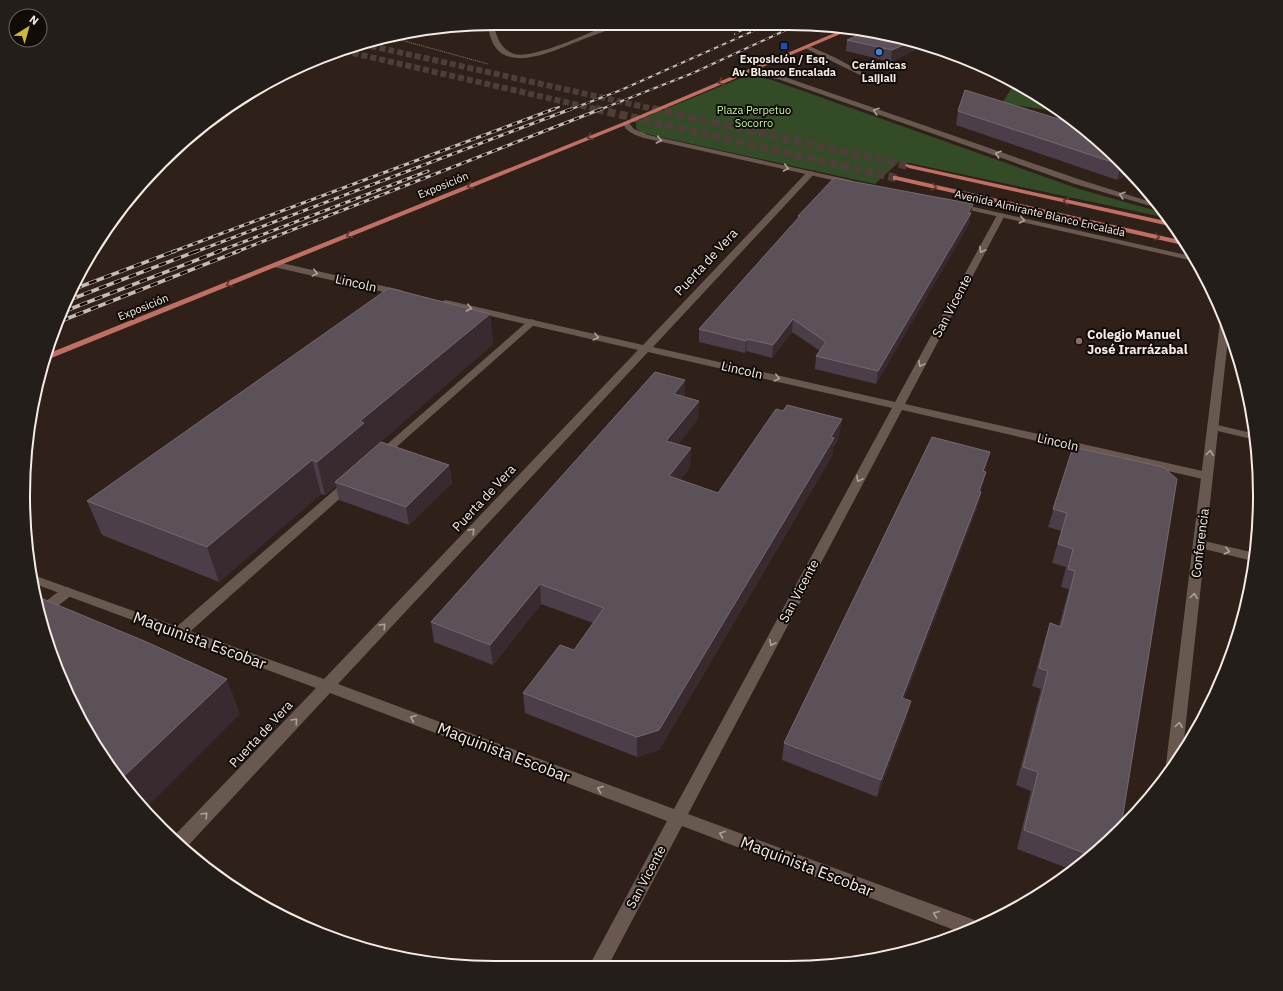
<svg xmlns="http://www.w3.org/2000/svg" width="1283" height="991" font-family="'IBM Plex Sans',sans-serif">
<rect width="100%" height="100%" fill="#2f2019"/>
<path fill="#334b26" d="M 753,76 L 772,80 L 1079,189 L 1164,213 L 1167,218 L 900,161 L 875,184 L 642,133 L 636,128 L 636,122 L 641,119 L 741,78 Z
M 1015,83 L 1061,112 L 1002,103 Z"/>
<g fill="none" stroke-linecap="round" stroke-linejoin="round">
<path stroke="#4d3e38" stroke-width="6" stroke-dasharray="6 3" stroke-linecap="butt" d="M 362,44 L 658,110
M 344,51 L 600,110"/>
<path stroke="#4d3e38" stroke-width="8" stroke-dasharray="8 4" stroke-linecap="butt" d="M 596,109 L 896,178
M 653,109 L 909,166"/>
<path stroke="#8a7d77" stroke-width="1" stroke-dasharray="1 1" stroke-linecap="butt" d="M 390,37 L 488,64"/>
<path stroke="#8a7d77" stroke-width="2" stroke-dasharray="1.5 1.5" stroke-linecap="butt" d="M 38,381 L 46,377"/>
<path fill="#695850" fill-rule="evenodd" d="M 493,23 C 497,37 500,49 514,54 C 532,60 593,31 613,23 L 621,23 C 609,31 593,35 579,41 C 548,53 493,80 488,24 Z
M 807,45 L 836,58 L 867,75 L 862,76 L 805,48 L 804,47 Z
M 532,319 L 537,322 L 535,324 L 384,458 L 376,458 L 374,456 L 376,454 L 529,320 Z
M 1213,424 L 1256,434 L 1256,440 L 1209,429 L 1207,427 Z
M 350,479 L 354,480 L 356,483 L 354,486 L 184,637 L 179,638 L 174,637 L 172,633 L 174,629 L 346,480 Z
M 67,587 L 72,589 L 74,592 L 72,595 L 46,615 L 39,616 L 38,607 L 62,589 Z"/>
<path fill="#695850" fill-rule="evenodd" d="M 808,171 L 811,171 L 815,173 L 653,347 L 895,402 L 997,215 L 1001,213 L 1005,215 L 905,404 L 1207,472 L 1211,473 L 1213,476 L 1211,479 L 1207,480 L 902,410 L 688,814 L 972,919 L 978,922 L 980,925 L 962,933 L 682,826 L 607,968 L 588,968 L 667,821 L 330,693 L 185,849 L 172,838 L 316,688 L 35,584 L 33,575 L 324,679 L 638,350 L 443,305 L 441,303 L 443,301 L 446,300 L 643,345 ZM 648,352 L 892,408 L 674,809 L 338,684 Z
M 277,262 L 401,290 L 406,293 L 401,296 L 274,267 L 273,265 Z
M 1200,540 L 1255,553 L 1253,561 L 1196,547 L 1194,544 L 1196,541 Z"/>
<path fill="#695850" fill-rule="evenodd" d="M 746,70 L 761,71 L 782,76 L 1081,180 L 1157,204 L 1161,209 L 1075,184 L 778,79 L 744,73 L 743,72 Z
M 624,122 L 628,122 L 634,129 L 648,135 L 850,180 L 854,182 L 850,184 L 644,138 C 635,135 623,131 624,122 Z
M 953,203 L 956,203 L 1195,257 L 1198,262 L 956,207 L 952,205 Z
M 1224,319 L 1229,330 L 1183,749 L 1171,769 L 1168,769 L 1166,764 L 1220,322 Z"/>
<path fill="#bf6f64" fill-rule="evenodd" d="M 844,29 L 850,30 L 628,124 L 44,361 L 47,354 L 624,122 Z
M 906,164 L 1170,222 L 1174,227 L 909,168 L 905,166 Z
M 893,176 L 896,176 L 1184,241 L 1187,246 L 896,180 L 893,180 Z"/>
<defs>
<path id="rail-far2" d="M 735,34 L 753,24
M 551,110 L 559,107
M 569,110 L 621,90 L 769,24
M 599,110 L 693,73 L 799,24"/>
<path id="rail-far1" d="M 172,252 L 554,109
M 195,252 L 571,109
M 217,252 L 428,171
M 236,252 L 601,109"/>
<path id="rail" d="M 74,289 L 175,251
M 69,300 L 197,251
M 65,311 L 220,251
M 61,321 L 239,251"/>
</defs>
<use href="#rail-far2" stroke="#c6bbb5" stroke-width="2"/>
<use href="#rail-far1" stroke="#c6bbb5" stroke-width="3"/>
<use href="#rail" stroke="#c6bbb5" stroke-width="3.5"/>
<use href="#rail-far2" stroke="#120c08" stroke-width="1.5" stroke-dasharray="4.5" stroke-linecap="butt"/>
<use href="#rail-far1" stroke="#120c08" stroke-width="2" stroke-dasharray="5.5" stroke-linecap="butt"/>
<use href="#rail" stroke="#120c08" stroke-width="2.5" stroke-dasharray="8" stroke-linecap="butt"/>
</g>
<path fill="#4b3e48" d="M 864,33 L 925,45 L 891,62 L 846,51 L 847,40 Z
M 958,111 L 1081,126 L 1131,173 L 1117,180 L 956,125 Z
M 971,215 L 970,217 L 969,224 L 876,384 L 815,369 L 816,356 L 820,351 L 792,332 L 772,358 L 746,351 L 745,353 L 699,342 L 699,329 L 798,218 L 798,216 Z
M 490,314 L 493,344 L 370,451 L 370,452 L 449,465 L 452,483 L 409,525 L 339,500 L 336,486 L 325,495 L 321,494 L 219,582 L 102,535 L 87,501 Z
M 685,397 L 699,401 L 698,419 L 678,444 L 691,448 L 690,467 L 680,480 L 718,493 L 839,438 L 833,448 L 832,456 L 659,750 L 637,757 L 525,713 L 523,693 L 574,650 L 593,623 L 541,604 L 493,665 L 434,642 L 431,622 Z
M 1073,447 L 1099,851 L 1072,870 L 1017,849 L 1031,791 L 1016,785 L 1041,689 L 1032,686 L 1044,642 L 1050,623 L 1059,626 L 1069,589 L 1061,587 L 1066,567 L 1052,563 L 1061,531 L 1048,527 Z
M 986,468 L 985,472 L 982,488 L 981,491 L 981,492 L 977,508 L 904,699 L 907,718 L 877,797 L 782,760 L 784,743 Z
M 1254,559 L 1244,618 L 1242,624 L 1245,577 Z"/>
<path fill="#382a2e" d="M 910,42 L 925,45 L 891,62 L 892,50 Z
M 1122,164 L 1131,173 L 1117,180 L 1121,165 Z
M 973,204 L 969,224 L 876,384 L 878,371 Z
M 490,314 L 493,344 L 370,451 L 371,456 L 335,482 L 336,486 L 325,495 L 317,462 L 360,421 Z
M 793,319 L 792,332 L 772,358 L 773,345 Z
M 747,339 L 746,351 L 745,353 L 746,341 Z
M 685,380 L 685,398 L 674,394 Z
M 699,401 L 698,419 L 666,460 L 666,441 Z
M 842,419 L 839,438 L 833,448 L 832,456 L 659,750 L 637,757 L 637,737 L 831,437 Z
M 691,448 L 690,467 L 669,495 L 669,476 Z
M 990,452 L 986,468 L 979,487 L 983,471 Z
M 312,460 L 321,494 L 219,582 L 207,547 Z
M 449,465 L 452,483 L 409,525 L 406,507 Z
M 986,472 L 982,488 L 975,507 L 979,491 Z
M 981,492 L 977,508 L 898,715 L 902,698 Z
M 540,584 L 541,604 L 493,665 L 490,645 Z
M 227,679 L 240,714 L 145,809 L 122,778 Z
M 911,701 L 907,718 L 877,797 L 881,780 Z"/>
<path fill="#5d5159" stroke="#75696f" d="M 864,33 L 910,42 L 892,50 L 847,40 Z
M 965,90 L 1081,126 L 1122,164 L 1121,165 L 958,111 Z
M 834,178 L 973,204 L 968,213 L 971,213 L 878,371 L 816,356 L 826,342 L 793,319 L 773,345 L 747,339 L 746,341 L 699,329 L 800,216 L 798,216 Z
M 389,288 L 490,314 L 360,421 L 364,423 L 317,462 L 312,460 L 207,547 L 87,501 Z
M 655,372 L 685,380 L 674,394 L 699,401 L 666,441 L 691,448 L 669,476 L 718,493 L 776,409 L 783,411 L 787,405 L 842,419 L 831,437 L 834,438 L 659,730 L 637,737 L 523,693 L 560,645 L 574,650 L 604,608 L 540,584 L 490,645 L 431,622 Z
M 932,437 L 990,452 L 983,471 L 986,472 L 979,491 L 981,492 L 902,698 L 911,701 L 881,780 L 784,743 Z
M 381,442 L 449,465 L 406,507 L 335,482 Z
M 1073,447 L 1163,467 L 1177,479 L 1121,827 L 1099,851 L 1092,856 L 1024,830 L 1038,772 L 1023,767 L 1048,671 L 1039,668 L 1050,623 L 1061,627 L 1075,571 L 1068,569 L 1073,549 L 1058,544 L 1067,513 L 1053,509 Z
M 36,596 L 149,643 L 227,679 L 122,778 L 86,732 L 39,618 Z"/>
<defs><path id="oneway-chevron" d="M-2-3.5L2.5 0L-2 3.5" fill="none" stroke-width="1.6" stroke-linecap="round" stroke-linejoin="round"/></defs>
<g stroke="#603931">
<use href="#oneway-chevron" transform="translate(721 82) rotate(157)"/>
<use href="#oneway-chevron" transform="translate(590 137) rotate(158)"/>
<use href="#oneway-chevron" transform="translate(470 186) rotate(158)"/>
<use href="#oneway-chevron" transform="translate(934 187) rotate(13)"/>
<use href="#oneway-chevron" transform="translate(1066 201) rotate(-167)"/>
<use href="#oneway-chevron" transform="translate(349 235) rotate(158)"/>
<use href="#oneway-chevron" transform="translate(1157 237) rotate(13)"/>
<use href="#oneway-chevron" transform="translate(229 284) rotate(158)"/>
</g>
<g stroke="#afa29b">
<use href="#oneway-chevron" transform="translate(876 111) rotate(-161)"/>
<use href="#oneway-chevron" transform="translate(659 140) rotate(12)"/>
<use href="#oneway-chevron" transform="translate(998 154) rotate(-161)"/>
<use href="#oneway-chevron" transform="translate(786 168) rotate(12)"/>
<use href="#oneway-chevron" transform="translate(1122 195) rotate(-163)"/>
<use href="#oneway-chevron" transform="translate(1022 220) rotate(13)"/>
<use href="#oneway-chevron" transform="translate(982 250) rotate(118)"/>
<use href="#oneway-chevron" transform="translate(315 273) rotate(13)"/>
<use href="#oneway-chevron" transform="translate(469 308) rotate(13)"/>
<use href="#oneway-chevron" transform="translate(596 337) rotate(13)"/>
<use href="#oneway-chevron" transform="translate(921 364) rotate(118)"/>
<use href="#oneway-chevron" transform="translate(777 378) rotate(13)"/>
<use href="#oneway-chevron" transform="translate(1210 453) rotate(-83)"/>
<use href="#oneway-chevron" transform="translate(859 479) rotate(118)"/>
<use href="#oneway-chevron" transform="translate(472 531) rotate(-47)"/>
<use href="#oneway-chevron" transform="translate(1227 551) rotate(14)"/>
<use href="#oneway-chevron" transform="translate(1194 596) rotate(-83)"/>
<use href="#oneway-chevron" transform="translate(383 626) rotate(-47)"/>
<use href="#oneway-chevron" transform="translate(772 643) rotate(118)"/>
<use href="#oneway-chevron" transform="translate(413 718) rotate(-159)"/>
<use href="#oneway-chevron" transform="translate(295 721) rotate(-47)"/>
<use href="#oneway-chevron" transform="translate(1179 725) rotate(-83)"/>
<use href="#oneway-chevron" transform="translate(600 789) rotate(-159)"/>
<use href="#oneway-chevron" transform="translate(205 815) rotate(-47)"/>
<use href="#oneway-chevron" transform="translate(722 834) rotate(-160)"/>
<use href="#oneway-chevron" transform="translate(936 914) rotate(-159)"/>
</g>
<rect fill="#1a4fb4" stroke="#120c08" stroke-width="1.5" x="780" y="42" width="8" height="8" rx="2"/>
<circle fill="#3f7fe0" stroke="#120c08" stroke-width="1.5" cx="879" cy="52" r="4"/>
<circle fill="#8d6e63" stroke="#120c08" stroke-width="1.5" cx="1079" cy="341" r="4"/>
<g text-anchor="middle" dominant-baseline="central" stroke-width="4" stroke-linejoin="round" paint-order="stroke">
<g font-size="11" font-weight="bold" fill="#f5ebe6" stroke="#120c08">
<text x="784" y="59">Exposición / Esq.<tspan x="784" dy="13">Av. Blanco Encalada</tspan></text>
<text x="879" y="65">Cerámicas<tspan x="879" dy="13">Laijiali</tspan></text>
</g>
<g font-size="11" fill="#bdf2a2" stroke="#120c08">
<text x="754" y="110">Plaza Perpetuo<tspan x="754" dy="13">Socorro</tspan></text>
</g>
<g font-size="11" fill="#f5ebe6" stroke="#120c08">
<text transform="translate(443 185) rotate(-22)">Exposición</text>
<text transform="translate(1040 213) rotate(13)">Avenida Almirante Blanco Encalada</text>
<text transform="translate(143 307) rotate(-22)">Exposición</text>
</g>
<g font-size="13" fill="#f5ebe6" stroke="#120c08">
<text transform="translate(706 262) rotate(-47)">Puerta de Vera</text>
<text transform="translate(356 283) rotate(13)">Lincoln</text>
<text transform="translate(952 306) rotate(-62)">San Vicente</text>
<text transform="translate(742 370) rotate(13)">Lincoln</text>
<text transform="translate(1058 442) rotate(13)">Lincoln</text>
<text transform="translate(484 498) rotate(-47)">Puerta de Vera</text>
<text transform="translate(1200 543) rotate(-83)">Conferencia</text>
<text transform="translate(799 591) rotate(-62)">San Vicente</text>
<text transform="translate(261 734) rotate(-47)">Puerta de Vera</text>
<text transform="translate(646 877) rotate(-62)">San Vicente</text>
</g>
<g font-size="13" font-weight="bold" fill="#f5ebe6" stroke="#120c08" text-anchor="start">
<text x="1087" y="334">Colegio Manuel<tspan x="1087" dy="15">José Irarrázabal</tspan></text>
</g>
<g font-size="16" fill="#f5ebe6" stroke="#120c08">
<text transform="translate(200 640) rotate(20)">Maquinista Escobar</text>
<text transform="translate(504 752) rotate(21)">Maquinista Escobar</text>
<text transform="translate(807 866) rotate(21)">Maquinista Escobar</text>
</g>
</g>
<path d="M0 0H1283V991H0ZM495 30H788A465 465 0 0 1 1253 495V496A465 465 0 0 1 788 961H495A465 465 0 0 1 30 496V495A465 465 0 0 1 495 30Z" fill="#241e1a" fill-rule="evenodd"/>
<path fill="none" stroke="#f5ebe6" stroke-width="2" d="M495 30H788A465 465 0 0 1 1253 495V496A465 465 0 0 1 788 961H495A465 465 0 0 1 30 496V495A465 465 0 0 1 495 30Z"/>
<g transform="translate(28 28) rotate(37)"><circle r="19" fill="#120c08" stroke="#6d6561"/>
<path d="M0-3L7 15L0 10L-7 15Z" fill="#ccb938"/>
<text y="-6" font-size="11" font-weight="bold" text-anchor="middle" fill="#f5ebe6">N</text>
</g>
</svg>
